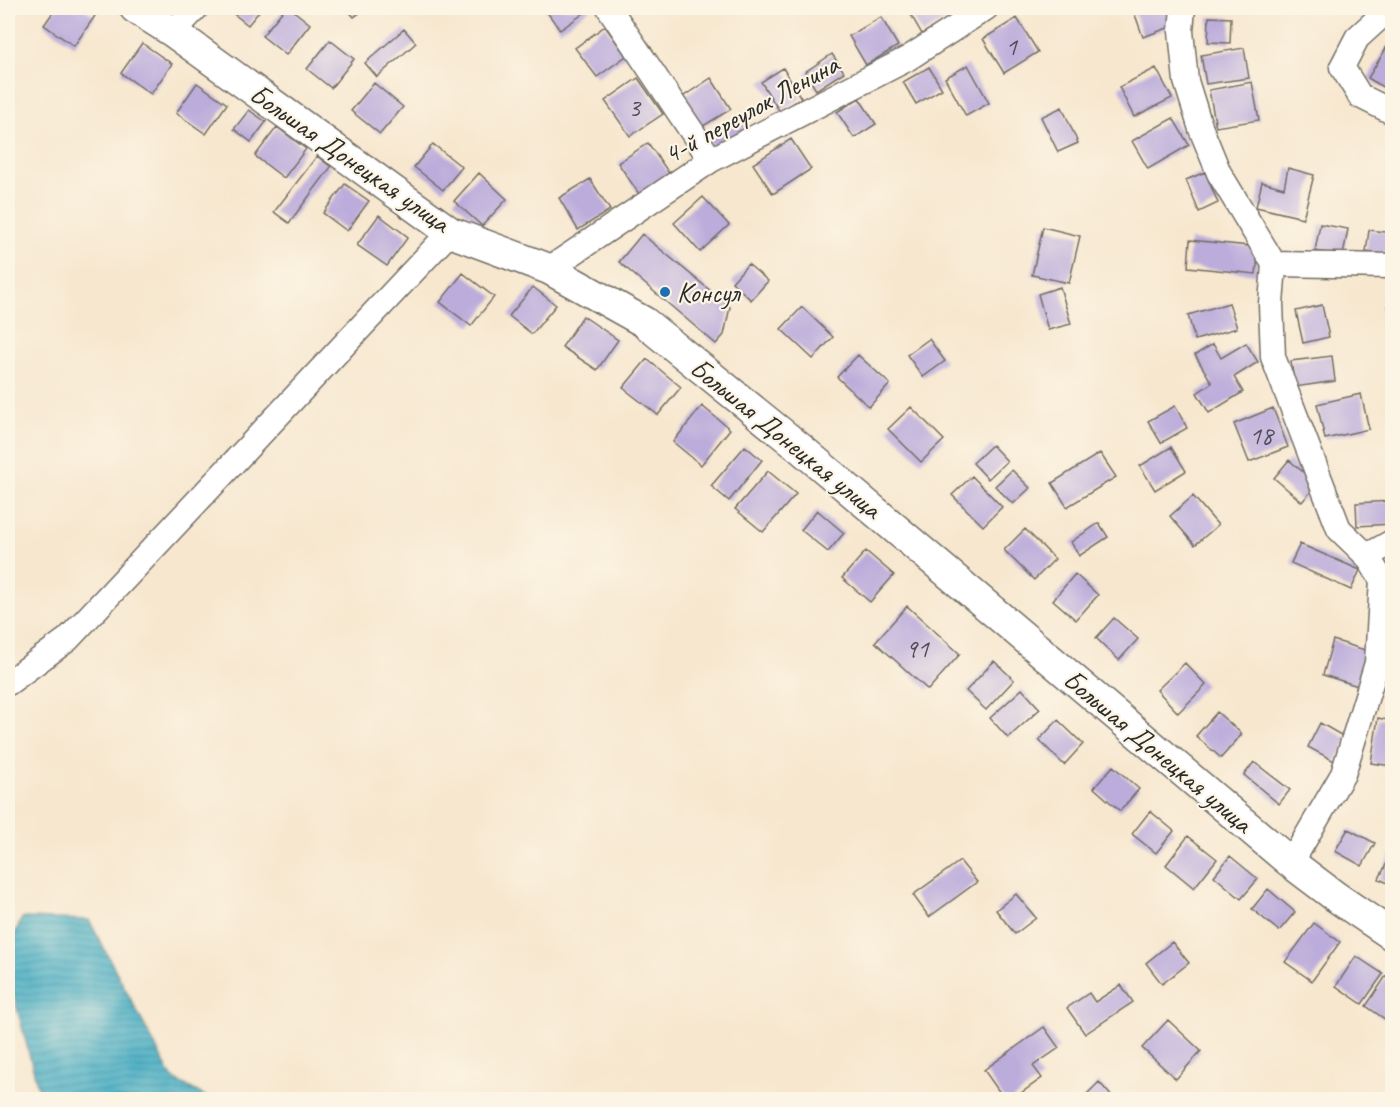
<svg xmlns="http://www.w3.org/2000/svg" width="1400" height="1107" font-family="Caveat,sans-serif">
<defs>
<pattern id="water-rules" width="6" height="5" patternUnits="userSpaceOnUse" patternTransform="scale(1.5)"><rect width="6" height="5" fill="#46aec5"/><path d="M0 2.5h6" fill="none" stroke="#3b8ea0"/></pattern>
</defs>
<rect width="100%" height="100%" fill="#fcf5e5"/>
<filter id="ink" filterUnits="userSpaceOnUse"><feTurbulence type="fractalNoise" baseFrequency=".0167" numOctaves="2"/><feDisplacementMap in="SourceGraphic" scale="12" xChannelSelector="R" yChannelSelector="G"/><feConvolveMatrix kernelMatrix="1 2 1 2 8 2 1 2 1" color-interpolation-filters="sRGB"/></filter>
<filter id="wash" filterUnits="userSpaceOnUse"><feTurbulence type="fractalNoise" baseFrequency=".008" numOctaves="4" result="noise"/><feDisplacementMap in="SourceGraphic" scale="24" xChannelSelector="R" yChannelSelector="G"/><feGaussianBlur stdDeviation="1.35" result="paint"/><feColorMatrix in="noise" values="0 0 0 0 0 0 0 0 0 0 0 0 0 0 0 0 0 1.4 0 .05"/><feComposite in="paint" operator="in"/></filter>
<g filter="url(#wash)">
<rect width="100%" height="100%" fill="#f7e7cf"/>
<path fill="url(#water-rules)" stroke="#386c78" stroke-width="1.5" d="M 22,918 L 89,920 L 172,1078 L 210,1099 L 41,1099 L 8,974 L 8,949 Z"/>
<g id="blocks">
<path fill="#bcacdb" d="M 56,8 L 83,8 L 95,16 L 74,46 L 44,25 Z
M 226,8 L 262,8 L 248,25 Z
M 285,8 L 290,8 L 310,24 L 286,55 L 262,36 Z
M 346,8 L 366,8 L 354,17 Z
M 544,8 L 589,8 L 590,9 L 560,30 Z
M 907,8 L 945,8 L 951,17 L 922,34 Z
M 1138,8 L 1169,8 L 1176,25 L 1143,37 L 1133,9 Z
M 881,17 L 898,46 L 866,65 L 849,36 Z
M 1209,17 L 1231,18 L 1230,43 L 1208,42 Z
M 1017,18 L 1038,52 L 1004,73 L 983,39 Z
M 605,26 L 626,56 L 597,77 L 575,48 Z
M 404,29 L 416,43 L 377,77 L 365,63 Z
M 330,40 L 354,59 L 331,88 L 307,69 Z
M 142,43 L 172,64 L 151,94 L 121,73 Z
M 1388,45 L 1392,47 L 1392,93 L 1368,78 Z
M 1244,48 L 1249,78 L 1206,84 L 1201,55 Z
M 832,54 L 844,72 L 816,90 L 805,72 Z
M 968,65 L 989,103 L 966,116 L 945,78 Z
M 929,67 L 942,89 L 916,104 L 903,82 Z
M 783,68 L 801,98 L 780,112 L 761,82 Z
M 1156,68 L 1172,98 L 1134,117 L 1119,87 Z
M 638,78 L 663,114 L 630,136 L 605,101 Z
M 711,78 L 731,109 L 700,128 L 681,98 Z
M 1252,82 L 1259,120 L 1216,127 L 1209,90 Z
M 197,83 L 227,104 L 206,134 L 176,113 Z
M 374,83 L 403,107 L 380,134 L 351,111 Z
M 859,98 L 876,124 L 854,138 L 837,112 Z
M 1062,107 L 1078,143 L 1058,152 L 1041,117 Z
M 249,110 L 266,122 L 251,142 L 234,129 Z
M 740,115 L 750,130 L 715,152 L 706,136 Z
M 1173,118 L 1189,145 L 1148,169 L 1132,141 Z
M 277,127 L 306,149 L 284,178 L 255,156 Z
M 791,139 L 811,169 L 773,194 L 753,164 Z
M 648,143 L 669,173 L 639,194 L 618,163 Z
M 433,144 L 462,167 L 443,190 L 414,167 Z
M 317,156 L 331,167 L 289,223 L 274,212 Z
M 1288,168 L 1314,175 L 1303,218 L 1256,207 L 1262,182 L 1284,188 Z
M 1205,172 L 1218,203 L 1199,212 L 1186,180 Z
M 479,173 L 507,199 L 482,226 L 454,201 Z
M 590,179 L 610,210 L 578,230 L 559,198 Z
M 345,184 L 369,201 L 347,231 L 323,213 Z
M 703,197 L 729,225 L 700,252 L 674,223 Z
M 379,215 L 408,237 L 387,266 L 357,245 Z
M 1320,224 L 1348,229 L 1343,255 L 1315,251 Z
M 1043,227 L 1080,236 L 1069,283 L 1032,275 Z
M 1369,230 L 1392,233 L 1392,255 L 1366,252 Z
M 642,234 L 730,307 L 724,335 L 716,344 L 619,262 Z
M 1190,240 L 1259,247 L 1256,274 L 1188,267 Z
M 748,264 L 768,281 L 751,300 L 732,282 Z
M 463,273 L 494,297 L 471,326 L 440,302 Z
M 533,287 L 556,305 L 532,334 L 509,316 Z
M 1060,287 L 1071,324 L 1048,330 L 1038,294 Z
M 1387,293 L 1392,293 L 1392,337 L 1391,337 Z
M 1229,303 L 1237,328 L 1195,340 L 1188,315 Z
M 1322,305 L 1329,337 L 1303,343 L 1296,311 Z
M 802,307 L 833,337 L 813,359 L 781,329 Z
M 583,316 L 618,340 L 597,370 L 562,347 Z
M 929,339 L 945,361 L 923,377 L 907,355 Z
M 1246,343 L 1258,362 L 1234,377 L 1243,392 L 1209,413 L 1197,393 L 1212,383 L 1195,355 L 1213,344 L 1221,358 Z
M 858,355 L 890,384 L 869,407 L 837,377 Z
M 1332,356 L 1335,381 L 1295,387 L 1291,361 Z
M 647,359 L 681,387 L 658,415 L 623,388 Z
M 1361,394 L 1369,429 L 1325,439 L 1317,404 Z
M 702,406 L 730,429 L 701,465 L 673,442 Z
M 1175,406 L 1187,428 L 1161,443 L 1148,421 Z
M 911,407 L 944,440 L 921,462 L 888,429 Z
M 1273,408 L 1288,447 L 1249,462 L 1234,424 Z
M 992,445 L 1007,461 L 988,479 L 973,463 Z
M 745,446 L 762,460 L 729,501 L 711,486 Z
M 1171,447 L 1186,471 L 1155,490 L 1140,466 Z
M 1100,453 L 1116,477 L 1067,507 L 1052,483 Z
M 1289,460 L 1317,484 L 1302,502 L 1274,478 Z
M 1012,470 L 1030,488 L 1013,504 L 995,486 Z
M 768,471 L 796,494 L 763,532 L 735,509 Z
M 972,476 L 1002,507 L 983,526 L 952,495 Z
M 1193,496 L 1218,525 L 1195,545 L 1170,516 Z
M 1392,501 L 1392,524 L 1357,526 L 1356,503 Z
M 817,510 L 844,533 L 828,552 L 801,530 Z
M 1099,523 L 1108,537 L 1079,556 L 1071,542 Z
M 1025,529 L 1055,559 L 1034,580 L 1004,550 Z
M 1300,544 L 1360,570 L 1351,590 L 1291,563 Z
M 866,551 L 894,575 L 870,602 L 842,578 Z
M 1075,574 L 1098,595 L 1076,620 L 1053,600 Z
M 907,606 L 960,654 L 928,690 L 875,642 Z
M 1114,618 L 1138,639 L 1119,660 L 1096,638 Z
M 1333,640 L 1368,651 L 1358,686 L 1323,675 Z
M 1391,657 L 1392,657 L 1392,690 L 1385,688 Z
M 994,661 L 1014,680 L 986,710 L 966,691 Z
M 1185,663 L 1206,685 L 1178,713 L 1157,690 Z
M 1022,689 L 1040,709 L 1008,738 L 990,718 Z
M 1217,712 L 1242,734 L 1221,758 L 1196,736 Z
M 1378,718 L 1392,721 L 1392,766 L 1371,763 Z
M 1058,720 L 1083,744 L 1064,765 L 1039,740 Z
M 1320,723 L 1348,739 L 1336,762 L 1308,747 Z
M 1254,762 L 1290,790 L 1279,804 L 1244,775 Z
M 1113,766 L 1139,789 L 1120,811 L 1094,788 Z
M 1150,811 L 1174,831 L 1156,853 L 1132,834 Z
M 1348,829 L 1375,843 L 1362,866 L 1335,851 Z
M 1188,836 L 1217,859 L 1194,888 L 1166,865 Z
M 1392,852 L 1392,885 L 1379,879 Z
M 1230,856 L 1258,879 L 1241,899 L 1214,876 Z
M 960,861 L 977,882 L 929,917 L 913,895 Z
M 1268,889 L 1295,912 L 1279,931 L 1252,909 Z
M 1016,894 L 1036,918 L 1015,934 L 996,910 Z
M 1314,923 L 1340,942 L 1312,981 L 1285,962 Z
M 1172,942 L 1189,963 L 1162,984 L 1146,963 Z
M 1356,956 L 1383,974 L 1362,1004 L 1336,986 Z
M 1386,976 L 1392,980 L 1392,1024 L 1366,1006 Z
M 1121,985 L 1133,1002 L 1085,1034 L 1067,1008 L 1089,993 L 1095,1002 Z
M 1168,1020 L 1201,1051 L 1176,1079 L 1142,1048 Z
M 1044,1027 L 1059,1048 L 1033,1066 L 1042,1078 L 1011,1100 L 1005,1100 L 984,1070 Z
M 1099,1082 L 1115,1100 L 1081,1100 Z"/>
</g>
</g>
<g filter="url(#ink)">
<use href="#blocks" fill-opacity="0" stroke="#726d64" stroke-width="1.5"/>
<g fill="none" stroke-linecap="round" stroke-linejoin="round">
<defs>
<path id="minor" d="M 609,8 L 711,160
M 1183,8 L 1181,31 L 1186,81 L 1201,129 L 1219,173 L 1274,264 L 1271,304 L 1273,357 L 1339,529 L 1367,556 L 1382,580 L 1377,663 L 1343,774 L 1291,863
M 1390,8 L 1357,38 L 1342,67 L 1360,96 L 1392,112
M 173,32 L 196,8
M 1274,264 L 1392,266
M 549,269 L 711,160 L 907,59 L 986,8
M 1367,556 L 1392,542
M 8,683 L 68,639 L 450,232"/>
<path id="tertiary" d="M 135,8 L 173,32 L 450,232 L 549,269 L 644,322 L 800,448 L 1291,863 L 1336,897 L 1392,935"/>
</defs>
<use href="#minor" stroke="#726d64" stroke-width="27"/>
<use href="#tertiary" stroke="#726d64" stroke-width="33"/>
<use href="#minor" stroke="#fff" stroke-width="24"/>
<use href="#tertiary" stroke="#fff" stroke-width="30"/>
</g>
</g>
<circle fill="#1f6fb2" stroke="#fcf5e5" stroke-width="2" cx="665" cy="292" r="6"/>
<g text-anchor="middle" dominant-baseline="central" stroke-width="4.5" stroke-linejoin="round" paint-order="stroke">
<g font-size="26" fill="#4f4b57">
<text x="1011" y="46">1</text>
<text x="634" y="107">3</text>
<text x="1261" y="435">18</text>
<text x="917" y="648">91</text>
</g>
<g font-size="28" fill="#2b2b2b" stroke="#fcf5e5">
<text transform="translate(751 109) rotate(-29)">4-й переулок Ленина</text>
<text transform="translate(350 158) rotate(35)">Большая Донецкая улица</text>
<text transform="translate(786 438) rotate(39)">Большая Донецкая улица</text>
<text transform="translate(1158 751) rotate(40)">Большая Донецкая улица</text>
</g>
<g font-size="28" fill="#2b2b2b" stroke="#fcf5e5" text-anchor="start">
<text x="677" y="292">Консул</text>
</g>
</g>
<rect width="1400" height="1107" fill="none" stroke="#fcf5e5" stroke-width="30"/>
</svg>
